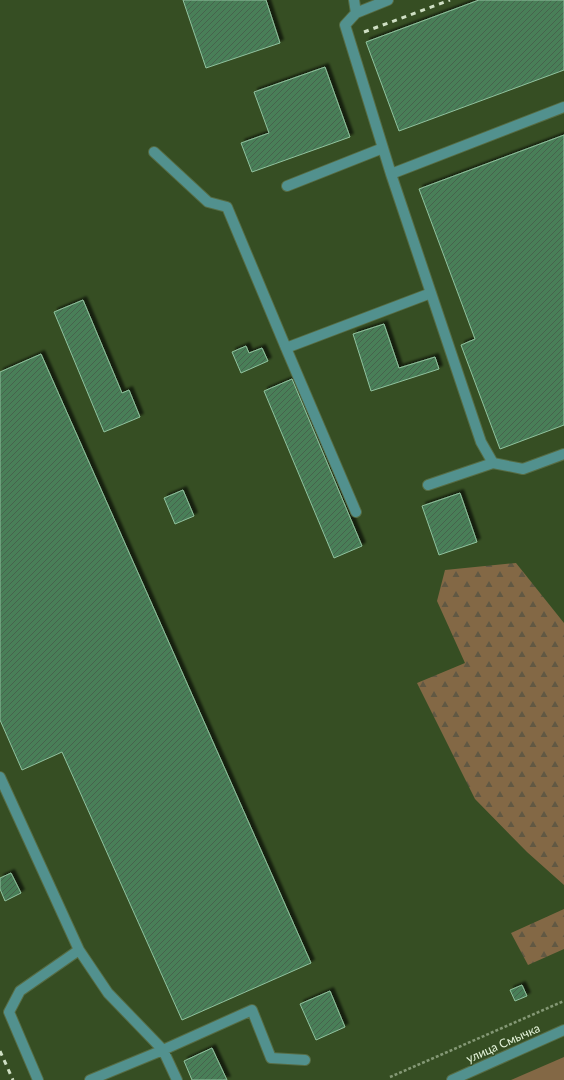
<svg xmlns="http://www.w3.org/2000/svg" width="564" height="1080" font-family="Lato,sans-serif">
<defs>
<pattern id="forest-firs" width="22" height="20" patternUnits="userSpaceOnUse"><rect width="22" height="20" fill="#836845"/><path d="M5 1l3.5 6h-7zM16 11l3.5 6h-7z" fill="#615843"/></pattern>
<pattern id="building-hatch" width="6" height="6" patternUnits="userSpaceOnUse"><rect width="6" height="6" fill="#487f59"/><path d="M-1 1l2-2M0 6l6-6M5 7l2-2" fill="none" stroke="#46644e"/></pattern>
<filter id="shadow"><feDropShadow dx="3.5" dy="-3.5" stdDeviation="1" flood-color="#0009"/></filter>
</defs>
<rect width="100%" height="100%" fill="#364e23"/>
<path fill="#836845" d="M 564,1057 L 564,1080 L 511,1080 Z"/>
<path fill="url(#forest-firs)" d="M 516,563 L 564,623 L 564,885 L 527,852 L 475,799 L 417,683 L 465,663 L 437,601 L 445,570 Z
M 564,909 L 564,949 L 528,965 L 511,933 Z"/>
<path fill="url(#building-hatch)" stroke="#91c29e" filter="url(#shadow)" d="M 183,0 L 266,0 L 280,43 L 206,68 Z
M 479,0 L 564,0 L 564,70 L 399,131 L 366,42 Z
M 325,67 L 350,137 L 252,172 L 241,143 L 269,133 L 254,92 Z
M 564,135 L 564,425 L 500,449 L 461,345 L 475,339 L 419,189 Z
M 83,300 L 122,393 L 129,390 L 140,417 L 104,432 L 54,312 Z
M 384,324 L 399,368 L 435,357 L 439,369 L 371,391 L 353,334 Z
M 246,346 L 249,353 L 262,348 L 268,361 L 241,373 L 232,352 Z
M 41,354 L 311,963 L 182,1020 L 62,752 L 22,770 L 0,720 L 0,372 Z
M 292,379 L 362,546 L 334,558 L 264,391 Z
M 183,490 L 194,516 L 175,524 L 164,498 Z
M 460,493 L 477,542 L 439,555 L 422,506 Z
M 11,873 L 21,893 L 5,901 L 0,889 L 0,878 Z
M 522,985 L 527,996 L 515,1001 L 510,990 Z
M 330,991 L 345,1027 L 316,1040 L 300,1004 Z
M 212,1048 L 227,1080 L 192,1080 L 184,1061 Z"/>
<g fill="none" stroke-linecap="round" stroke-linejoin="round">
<defs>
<path id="minor" d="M 354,0 L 356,13
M 388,0 L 356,13 L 345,25 L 391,174 L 564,107
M 154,152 L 208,202 L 227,207 L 286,348 L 431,293
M 391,174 L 481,442 L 493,463 L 523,469 L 564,454
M 287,186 L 383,148
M 286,348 L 356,512
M 428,485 L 493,463
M 0,777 L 79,950 L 108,993 L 163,1050 L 90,1080
M 38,1080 L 9,1012 L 20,991 L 79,950
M 177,1080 L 163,1050 L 252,1010 L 271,1058 L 305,1060
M 452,1080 L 564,1030"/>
</defs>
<use href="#minor" stroke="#566c44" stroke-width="12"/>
<path stroke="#849875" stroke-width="2.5" stroke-dasharray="3 2" stroke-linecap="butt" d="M 390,1077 L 564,1001"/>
<use href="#minor" stroke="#52918e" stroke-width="10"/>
<path stroke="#cfdfc4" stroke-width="3" stroke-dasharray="5 5" stroke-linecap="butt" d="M 364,32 L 450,0
M 0,1051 L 13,1080"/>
</g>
<g text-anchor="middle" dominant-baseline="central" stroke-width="3" stroke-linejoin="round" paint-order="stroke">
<g font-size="12" fill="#e6f5dc" stroke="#364e23">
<text transform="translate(503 1043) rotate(-24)">улица Смычка</text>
</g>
</g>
</svg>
